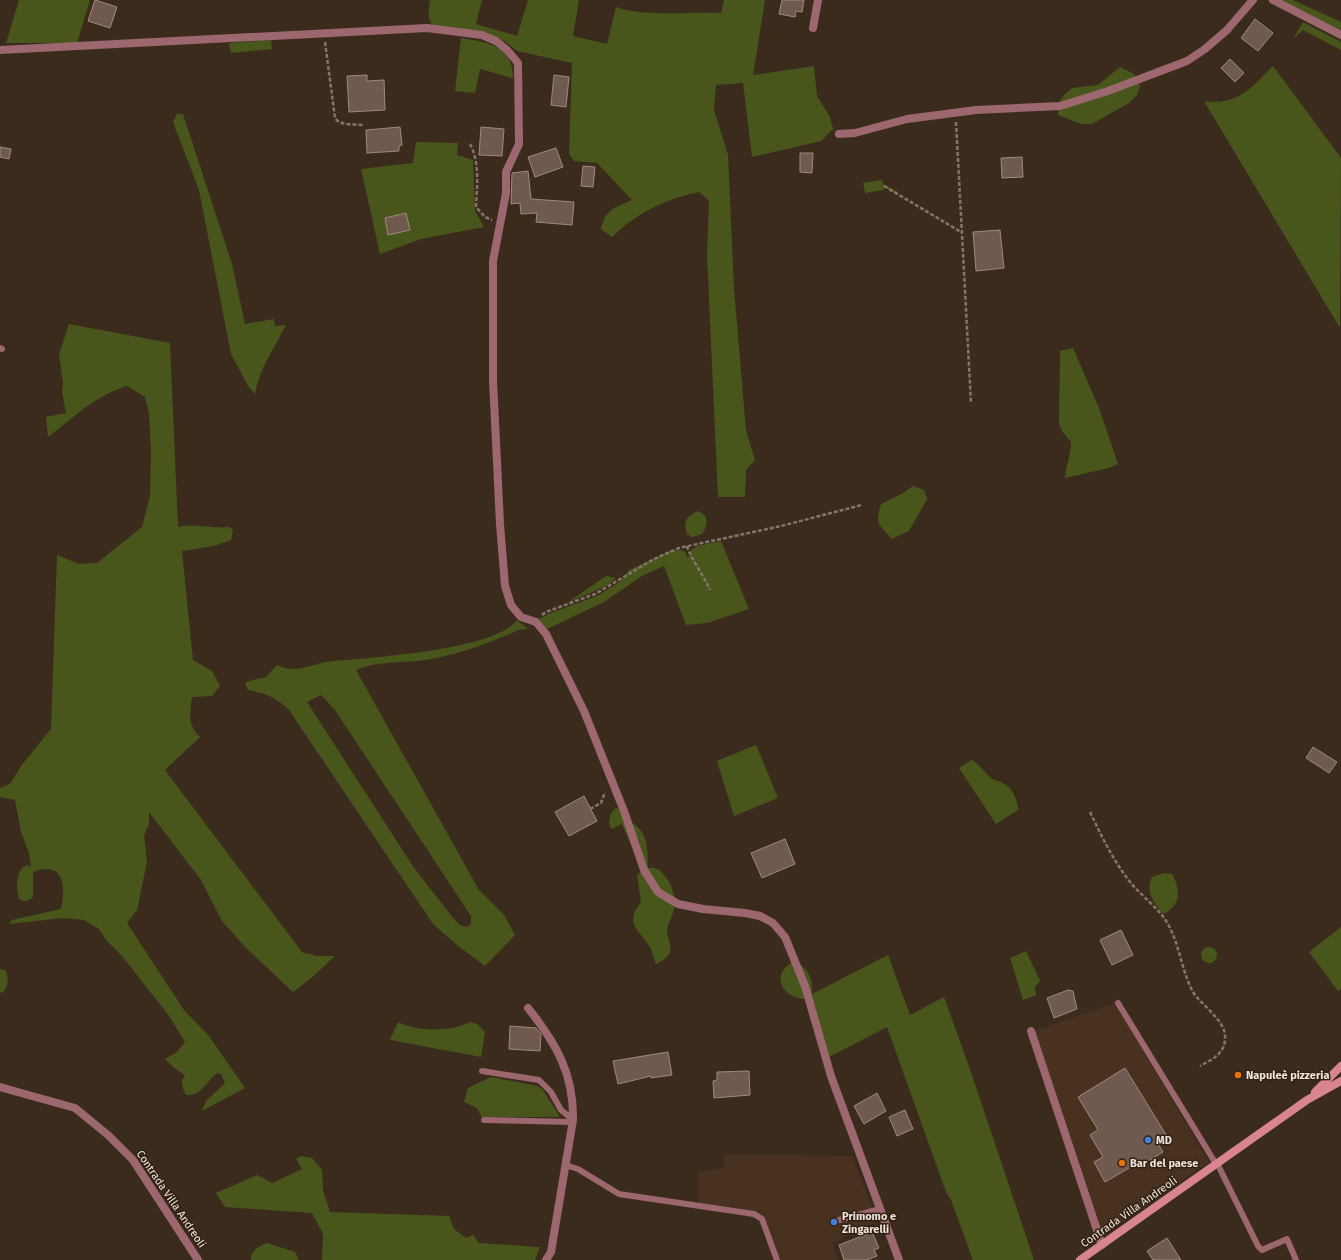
<svg xmlns="http://www.w3.org/2000/svg" width="1341" height="1260" font-family="'Fira Sans',sans-serif">
<rect width="100%" height="100%" fill="#3b2b1d"/>
<path fill="#48311f" d="M 1115,1003 L 1209,1162 L 1102,1235 L 1034,1031 Z
M 724,1154 L 852,1156 L 877,1221 L 832,1243 L 839,1260 L 780,1260 L 766,1223 L 761,1216 L 749,1210 L 698,1203 L 698,1172 L 724,1168 Z"/>
<path fill="#48561c" fill-rule="evenodd" d="M 19,0 L 90,0 L 77,43 L 6,43 Z
M 430,0 L 482,0 L 476,24 L 517,36 L 528,0 L 579,0 L 573,36 L 607,44 L 616,7 C 643,17 692,12 721,13 L 724,0 L 765,0 L 753,75 L 814,66 L 817,96 L 830,117 L 833,129 L 821,141 L 752,157 L 743,83 L 716,85 L 714,110 L 728,155 L 734,288 L 746,431 L 755,460 L 746,470 L 745,497 L 718,497 L 707,255 L 709,201 L 699,192 C 665,199 637,213 612,237 L 601,229 C 605,209 616,207 632,200 L 597,163 L 574,161 L 569,154 L 572,63 L 517,51 L 506,42 L 489,34 L 435,27 C 426,20 429,11 430,0 Z
M 1280,0 L 1293,0 L 1341,22 L 1341,31 Z
M 1303,22 L 1341,42 L 1341,50 L 1303,30 L 1293,39 Z
M 461,38 C 488,42 513,46 513,78 L 480,69 L 475,93 L 455,91 Z
M 271,40 L 272,49 L 231,53 L 229,43 Z
M 1273,66 L 1341,158 L 1340,334 L 1340,328 L 1204,101 C 1238,106 1251,88 1273,66 Z
M 1120,67 L 1134,74 L 1140,86 L 1137,95 L 1129,103 L 1092,124 L 1081,124 L 1058,115 L 1058,103 L 1064,95 L 1072,88 L 1098,85 Z
M 177,114 L 183,114 L 232,264 L 245,324 L 274,319 L 275,326 L 286,325 C 275,347 259,369 255,394 L 248,386 L 231,354 L 199,190 L 173,122 Z
M 416,142 L 458,143 L 457,155 L 473,160 L 475,211 L 484,227 L 421,239 L 380,254 L 361,169 L 413,163 Z
M 882,180 L 883,184 L 898,192 L 898,195 L 884,187 L 884,190 L 865,193 L 863,183 Z
M 69,324 L 170,343 L 178,527 C 195,523 212,529 229,527 L 233,530 L 231,540 L 214,546 L 182,551 L 193,660 L 212,671 L 220,686 L 212,696 L 192,697 C 190,714 187,725 200,737 L 165,770 L 302,952 L 317,956 L 335,956 L 309,980 L 293,992 L 246,948 L 222,921 L 201,880 L 149,812 L 149,825 L 144,835 L 147,862 L 137,910 L 127,923 L 184,1010 L 209,1036 L 245,1088 L 202,1111 L 206,1101 L 225,1083 L 221,1074 L 217,1073 C 206,1082 202,1096 186,1095 C 182,1087 180,1083 185,1075 L 173,1067 L 165,1059 L 177,1052 L 185,1042 L 169,1016 L 123,957 L 107,941 L 99,929 L 84,920 L 62,918 L 9,924 L 12,920 L 61,909 C 66,887 64,860 33,872 L 33,897 C 28,901 25,903 19,899 C 16,889 15,870 27,865 L 31,867 L 29,853 L 21,832 L 15,800 L 0,797 L 0,788 L 10,784 L 21,766 L 51,729 L 57,555 L 79,564 L 97,563 L 142,527 L 150,496 L 151,450 L 149,414 L 145,397 L 127,386 C 94,396 75,417 48,437 L 46,417 L 66,413 L 62,392 L 63,383 L 59,354 Z
M 1073,348 L 1099,408 L 1118,464 L 1109,468 L 1065,478 C 1066,466 1071,454 1071,442 L 1062,431 L 1059,423 L 1060,351 Z
M 913,486 L 924,490 L 927,499 L 909,531 L 892,539 C 878,524 875,524 881,504 L 903,493 Z
M 697,511 C 710,515 708,525 702,534 L 692,537 L 687,534 L 685,525 L 687,518 Z
M 721,541 L 749,609 L 707,623 L 686,625 L 664,566 L 642,576 L 604,602 L 547,629 L 539,619 L 548,614 L 597,596 L 621,581 L 629,570 L 670,551 L 682,550 L 686,553 L 686,557 L 690,556 L 690,551 L 697,546 Z
M 606,576 L 616,578 L 606,586 L 567,603 Z
M 517,620 L 528,629 L 519,630 C 489,643 459,655 425,660 C 403,663 377,661 356,670 L 479,890 L 504,915 L 515,935 L 485,966 L 457,945 L 433,924 L 289,710 C 276,697 265,693 248,690 L 245,683 L 249,681 L 266,677 L 277,665 C 295,675 313,663 333,661 C 370,658 496,650 517,620 ZM 321,695 L 335,710 L 471,916 L 471,924 L 467,927 L 460,925 L 454,919 L 414,868 L 307,702 Z
M 756,745 L 778,798 L 734,816 L 717,761 Z
M 972,760 C 980,765 983,771 990,777 C 993,780 998,781 1001,782 C 1013,787 1017,799 1018,810 L 996,824 L 959,768 Z
M 616,808 L 619,809 L 625,820 C 648,827 648,848 648,868 C 656,867 659,869 664,875 C 674,886 677,902 672,916 C 671,920 668,924 667,928 C 666,937 672,943 670,952 C 668,958 662,961 656,964 C 653,958 653,952 650,947 C 638,928 624,924 641,902 L 637,875 L 642,871 L 622,824 L 611,829 C 608,821 609,813 616,808 Z
M 1164,873 L 1172,874 C 1181,889 1181,906 1163,914 C 1154,903 1145,891 1152,877 Z
M 1341,927 L 1341,989 L 1338,991 L 1309,952 Z
M1201 955a8 8 0 1 1 16 0a8 8 0 1 1-16 0Z
M 1026,951 L 1040,981 L 1035,987 L 1036,995 L 1023,1000 L 1010,958 Z
M 888,955 L 910,1015 L 944,997 L 971,1072 L 1034,1260 L 973,1260 L 951,1200 L 946,1192 L 887,1027 L 829,1057 L 807,999 C 782,999 769,974 794,961 C 809,969 813,978 812,994 Z
M 0,969 L 6,971 C 9,980 8,985 3,993 L 0,992 Z
M 398,1022 C 418,1032 450,1032 470,1022 L 477,1024 L 485,1032 L 481,1057 L 390,1040 Z
M 491,1077 L 538,1086 L 543,1090 L 560,1117 L 482,1117 L 477,1108 L 464,1102 L 468,1088 Z
M 301,1156 L 312,1158 L 322,1170 L 323,1190 L 330,1212 L 449,1216 L 454,1229 L 466,1238 L 473,1235 L 479,1243 L 540,1247 L 535,1260 L 322,1260 L 323,1234 L 312,1213 L 225,1207 L 216,1193 L 257,1175 L 272,1183 L 302,1169 L 296,1159 Z
M 267,1243 L 295,1252 L 299,1260 L 251,1260 C 250,1251 259,1246 267,1243 Z"/>
<path fill="#705a4f" stroke="#a0897c" d="M 95,0 L 117,7 L 110,28 L 88,21 Z
M 782,0 L 804,0 L 802,12 L 796,11 L 795,17 L 779,14 Z
M 1255,19 L 1273,33 L 1258,51 L 1241,38 Z
M 1230,59 L 1244,73 L 1235,82 L 1221,68 Z
M 367,75 L 367,81 L 384,80 L 385,110 L 349,112 L 347,76 Z
M 554,75 L 569,77 L 566,107 L 551,105 Z
M 400,127 L 402,145 L 399,146 L 399,151 L 367,153 L 366,130 Z
M 481,127 L 504,129 L 502,156 L 479,155 Z
M 0,147 L 11,149 L 9,159 L 0,157 Z
M 556,148 L 563,167 L 535,177 L 528,157 Z
M 800,153 L 813,153 L 812,173 L 800,172 Z
M 1022,157 L 1023,177 L 1002,178 L 1001,158 Z
M 583,166 L 595,167 L 593,187 L 581,186 Z
M 528,171 L 531,199 L 574,202 L 572,225 L 536,222 L 537,213 L 521,214 L 520,203 L 511,204 L 512,173 Z
M 406,213 L 410,230 L 388,235 L 385,218 Z
M 1000,230 L 1004,268 L 976,271 L 973,232 Z
M 1313,747 L 1337,762 L 1329,773 L 1306,758 Z
M 584,796 L 597,821 L 569,836 L 555,812 Z
M 785,839 L 795,864 L 762,878 L 751,853 Z
M 1121,930 L 1133,955 L 1112,965 L 1100,940 Z
M 1068,990 L 1073,991 L 1077,1009 L 1054,1018 L 1047,998 Z
M 510,1026 L 536,1028 L 541,1034 L 540,1051 L 509,1049 Z
M 668,1052 L 672,1075 L 651,1078 L 651,1076 L 618,1084 L 613,1061 Z
M 1125,1068 L 1168,1138 L 1158,1144 L 1163,1152 L 1143,1164 L 1141,1161 L 1105,1182 L 1094,1162 L 1103,1157 L 1090,1135 L 1098,1130 L 1078,1097 Z
M 749,1071 L 750,1095 L 714,1098 L 713,1081 L 717,1080 L 717,1072 Z
M 877,1093 L 886,1111 L 864,1124 L 854,1106 Z
M 905,1110 L 913,1129 L 897,1136 L 889,1117 Z
M 872,1232 L 879,1248 L 874,1250 L 877,1256 L 867,1260 L 844,1260 L 839,1245 Z
M 1167,1238 L 1181,1260 L 1153,1260 L 1147,1251 Z"/>
<g fill="none" stroke-linecap="round" stroke-linejoin="round">
<path stroke="#837569" stroke-width="2.5" stroke-dasharray="4 2" stroke-linecap="butt" d="M 325,42 L 335,118 C 340,126 354,124 363,125
M 956,122 L 971,403
M 470,144 C 480,162 477,187 476,207 L 485,217 L 492,220
M 884,186 L 961,232
M 687,546 C 689,555 705,578 710,590
M 542,615 L 546,612 L 595,594 L 654,559 L 679,548 L 781,526 L 862,505
M 590,809 L 601,803 L 605,792
M 1090,812 C 1101,835 1112,858 1127,878 C 1139,895 1160,908 1169,926 C 1180,947 1182,972 1193,992 C 1200,1004 1225,1020 1225,1036 C 1226,1053 1213,1059 1200,1066"/>
<path stroke="#9c676e" stroke-width="6" d="M 0,348 L 2,349
M 1118,1003 L 1216,1164
M 482,1071 L 539,1080 L 551,1092 L 561,1110 L 573,1120
M 484,1120 L 572,1122
M 1217,1163 L 1258,1246 L 1262,1250 L 1287,1239 L 1296,1260
M 565,1165 L 578,1169 L 619,1194 L 754,1214 L 762,1219 L 777,1260
M 839,1220 L 880,1209"/>
<path stroke="#9c676e" stroke-width="8" d="M 1273,0 L 1341,35
M 813,28 L 818,0
M 0,50 L 427,28 L 482,35 L 496,41 L 507,50 L 518,63 L 519,144 L 506,172 L 506,193 L 493,261 L 493,380 L 500,524 L 505,586 L 511,605 L 521,617 L 536,622 L 546,634 L 584,711 L 624,811 L 644,870 L 658,892 L 678,904 L 703,909 L 745,913 L 760,916 L 773,923 L 785,937 L 805,986 L 831,1076 L 899,1260
M 839,134 L 855,133 L 907,119 L 976,110 L 1060,106 L 1108,91 L 1187,61 L 1205,49 L 1227,30 L 1253,0
M 528,1008 C 556,1043 574,1074 573,1120 L 551,1252 L 546,1260
M 1031,1031 L 1102,1245
M 0,1087 L 75,1108 L 108,1135 L 133,1160 L 198,1260"/>
<path stroke="#d98591" stroke-width="8" d="M 1315,1092 L 1341,1066
M 1080,1260 L 1307,1100 L 1341,1081"/>
</g>
<g fill="#e8710a" stroke="#312113" stroke-width="1.5">
<circle cx="1238" cy="1075" r="4"/>
<circle cx="1122" cy="1163" r="4"/>
</g>
<g fill="#3f7fe0" stroke="#312113" stroke-width="1.5">
<circle cx="1148" cy="1140" r="4"/>
<circle cx="834" cy="1222" r="4"/>
</g>
<g text-anchor="middle" dominant-baseline="central" stroke-width="3" stroke-linejoin="round" paint-order="stroke">
<g font-size="11" font-weight="bold" fill="#f0e5dc" stroke="#312113" text-anchor="start">
<text x="1246" y="1075">Napuleè pizzeria</text>
<text x="1156" y="1140">MD</text>
<text x="1130" y="1163">Bar del paese</text>
<text x="842" y="1216">Primomo e<tspan x="842" dy="13">Zingarelli</tspan></text>
</g>
<g font-size="11" fill="#f0e5dc" stroke="#312113">
<text transform="translate(171 1199) rotate(56)">Contrada Villa Andreoli</text>
<text transform="translate(1129 1212) rotate(-35)">Contrada Villa Andreoli</text>
</g>
</g>
</svg>
